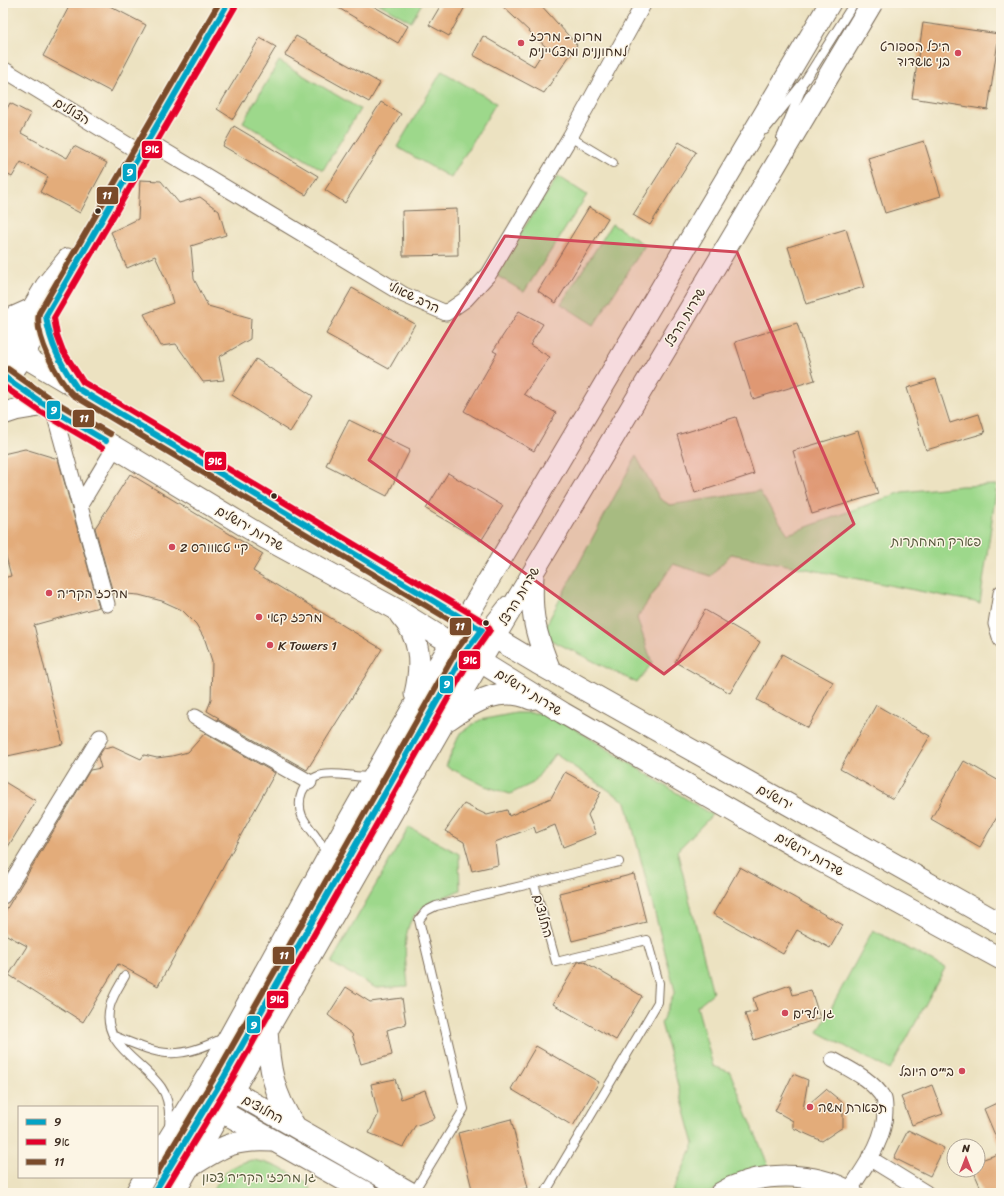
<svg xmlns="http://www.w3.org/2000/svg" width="1004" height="1196" font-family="Sriracha,'Playpen Sans Hebrew',sans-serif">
<rect width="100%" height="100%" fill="#fcf5e5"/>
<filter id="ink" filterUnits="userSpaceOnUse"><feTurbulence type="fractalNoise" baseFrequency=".025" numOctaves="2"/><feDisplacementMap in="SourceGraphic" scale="8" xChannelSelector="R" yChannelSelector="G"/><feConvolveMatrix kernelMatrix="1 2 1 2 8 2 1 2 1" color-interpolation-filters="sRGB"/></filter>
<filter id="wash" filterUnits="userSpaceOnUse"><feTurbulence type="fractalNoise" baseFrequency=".012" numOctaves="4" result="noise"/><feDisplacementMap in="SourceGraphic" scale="16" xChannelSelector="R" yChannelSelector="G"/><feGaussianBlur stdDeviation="0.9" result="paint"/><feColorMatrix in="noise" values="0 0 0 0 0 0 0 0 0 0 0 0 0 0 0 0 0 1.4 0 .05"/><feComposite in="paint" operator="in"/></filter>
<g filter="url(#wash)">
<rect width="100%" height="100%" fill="#ece2c1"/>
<path fill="#9dd88b" stroke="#6c8154" d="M 378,3 L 422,3 L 411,22 Z
M 279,61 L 360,109 L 323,170 L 243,122 Z
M 442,71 L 496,103 L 451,178 L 397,147 Z
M 558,176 L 587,195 L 524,292 L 494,274 Z
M 612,224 L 645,245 L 594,325 L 561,304 Z
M 636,456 L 660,499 L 670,505 L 759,491 L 788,534 L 902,492 L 961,486 L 997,485 L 980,603 L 731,554 L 711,576 L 673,564 L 637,618 L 652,663 L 637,683 L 541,635 Z
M 516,713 L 550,713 L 712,815 L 677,851 L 713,993 L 697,1006 L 713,1066 L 730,1072 L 771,1172 L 722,1185 L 710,1193 L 672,1193 L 694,1144 L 661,1023 L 675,991 L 626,802 L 555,754 L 533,783 L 510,794 L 485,786 L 446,766 L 460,733 L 480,720 Z
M 409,827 L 459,854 L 460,890 C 448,896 431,901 421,909 C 399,924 406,963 408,986 L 376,988 L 331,963 Z
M 873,930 L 945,968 L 890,1070 L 818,1032 Z
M 252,1160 C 269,1162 291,1172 305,1181 C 309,1185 310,1190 315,1193 L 211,1193 C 225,1172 227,1166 252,1160 Z
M 778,1189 L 809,1189 L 821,1193 L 760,1193 Z"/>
<g id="blocks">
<path fill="#e3ac7a" d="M 71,3 L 104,3 L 146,25 L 111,92 L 43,56 Z
M 330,3 L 368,3 L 408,26 L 398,43 Z
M 442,3 L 467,3 L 449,36 L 429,25 Z
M 499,3 L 539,3 L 577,45 L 544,93 L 473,55 L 483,36 L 534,66 L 546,47 Z
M 923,23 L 999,34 L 988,110 L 912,98 Z
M 296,36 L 380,83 L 369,102 L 285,55 Z
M 260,38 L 276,47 L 233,119 L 217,109 Z
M 381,102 L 401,114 L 345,203 L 325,190 Z
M 10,103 L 31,114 L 21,133 L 67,158 L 74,146 L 107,163 L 80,213 L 40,192 L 48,177 L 21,162 L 12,177 L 3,172 L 3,116 Z
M 234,126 L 318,176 L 306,195 L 223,146 Z
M 924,141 L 941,196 L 885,213 L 868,158 Z
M 679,142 L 696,152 L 650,225 L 633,215 Z
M 140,180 L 161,181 L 179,203 L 200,197 L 219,211 L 226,235 L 191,246 L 194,279 L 208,306 L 251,318 L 250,339 L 219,357 L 224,380 L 203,382 L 176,344 L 161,346 L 144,314 L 173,303 L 167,282 L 155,256 L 127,268 L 111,232 L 138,219 Z
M 589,207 L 608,218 L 556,303 L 538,291 Z
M 457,209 L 458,255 L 403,256 L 402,211 Z
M 846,229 L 864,287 L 806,304 L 788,247 Z
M 352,288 L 415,324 L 389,369 L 326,334 Z
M 519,311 L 543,324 L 530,345 L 550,357 L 524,394 L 556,413 L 534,451 L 464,411 L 497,353 L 493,351 Z
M 797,323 L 815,380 L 753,399 L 735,342 Z
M 256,359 L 313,396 L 290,432 L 232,395 Z
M 936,379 L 950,423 L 979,414 L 985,433 L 926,450 L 907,388 Z
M 736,417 L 754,474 L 695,493 L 677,435 Z
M 349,420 L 410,450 L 387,496 L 326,465 Z
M 858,431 L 878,494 L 812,514 L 793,451 Z
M 25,449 L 58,459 L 99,607 L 34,625 L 63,744 L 3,757 L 3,578 L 11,576 L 3,545 L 3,454 Z
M 448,473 L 503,506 L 481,541 L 426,509 Z
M 130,474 L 263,554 L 253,571 L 382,649 L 307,770 L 217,719 L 219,718 L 207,711 L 211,700 L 212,661 L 205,640 L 196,624 L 182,610 L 162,601 L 139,595 L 113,593 L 95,528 Z
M 705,610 L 760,642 L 730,693 L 675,662 Z
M 782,654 L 833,682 L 808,728 L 757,700 Z
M 876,705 L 930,736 L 893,799 L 840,769 Z
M 205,733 L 275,773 L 158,986 L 118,964 L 83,1022 L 9,975 L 27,946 L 3,933 L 3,915 L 90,770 L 101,768 L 98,757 L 104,748 L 113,746 L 141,759 L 144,755 L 157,758 L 172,756 L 188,752 Z
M 964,761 L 1001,782 L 1001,810 L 980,847 L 931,819 Z
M 565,772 L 601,792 L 588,815 L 596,834 L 563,847 L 555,825 L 536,833 L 534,827 L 495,842 L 498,865 L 472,871 L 464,842 L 445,831 L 464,804 L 487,815 L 507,810 L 509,816 L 551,798 Z
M 3,781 L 36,801 L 3,855 Z
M 740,867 L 843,925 L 830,948 L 797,930 L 783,954 L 713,914 Z
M 634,874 L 646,922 L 572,941 L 559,893 Z
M 583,961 L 642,996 L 616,1040 L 553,1004 L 578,962 Z
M 790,985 L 793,995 L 811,990 L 820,1018 L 754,1040 L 745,1014 L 757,1011 L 753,998 Z
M 346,987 L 370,1002 L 402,998 L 406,1024 L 387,1030 L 392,1055 L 361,1064 L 352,1034 L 328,1015 Z
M 536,1046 L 599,1082 L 573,1126 L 511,1089 Z
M 793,1074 L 808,1080 L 803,1109 L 826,1089 L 843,1103 L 843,1127 L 822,1141 L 793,1128 L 793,1121 L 775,1111 Z
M 395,1079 L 401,1099 L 425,1090 L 435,1118 L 415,1126 L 403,1147 L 369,1133 L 378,1115 L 371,1084 Z
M 932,1085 L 943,1114 L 912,1125 L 901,1097 Z
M 1001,1101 L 1001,1149 L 984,1109 Z
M 511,1119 L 528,1188 L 507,1193 L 473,1193 L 458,1133 Z
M 908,1130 L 944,1148 L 930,1176 L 894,1158 Z
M 1001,1153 L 1001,1193 L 983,1193 L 973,1170 L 978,1170 L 978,1161 Z"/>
</g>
</g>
<g filter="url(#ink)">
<use href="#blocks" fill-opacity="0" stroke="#796a57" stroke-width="1"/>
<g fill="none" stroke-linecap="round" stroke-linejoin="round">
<defs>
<path id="lane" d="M 765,130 L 806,79 L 854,3
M 570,137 L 613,163
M 781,138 L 802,88
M 356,826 L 376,800
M 327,855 C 321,840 309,830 302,816 C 299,809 299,799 302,792 C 315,763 347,778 371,777
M 534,883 L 619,862
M 125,976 C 120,985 113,995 110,1006 C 100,1045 143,1061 161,1087 C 169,1098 170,1114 169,1128
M 114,1036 C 161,1055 175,1062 223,1038
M 219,1086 L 465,652 L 505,601
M 154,1193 L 210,1099
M 413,1193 L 464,1109 L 419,920 L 426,911 L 436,906 L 534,883 L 556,962 L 647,940 L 659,983 L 658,1002 L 545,1193"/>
<path id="street" d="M 3,69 L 141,153
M 148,141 L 404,295 L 446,313 L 466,299 L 489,274 L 570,137 L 644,3
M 53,409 L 107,604
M 80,505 L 115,447
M 1001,593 L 996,624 L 1001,640
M 195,717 L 309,782
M 3,896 L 100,737
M 833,1060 C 851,1070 873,1080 884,1099 C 885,1102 885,1107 885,1111 C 885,1141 865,1166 849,1191
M 869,1158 L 926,1193"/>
<path id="secondary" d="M 46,316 C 48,347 58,359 75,384
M 3,322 L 32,309
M 3,344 L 537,663 L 1001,924
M 3,358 L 46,286 L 68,259
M 16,367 L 228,3
M 3,376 L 45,405 L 265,538 L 394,608 L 563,713 L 801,850 L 1001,959
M 3,414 L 15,410 L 45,405
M 533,576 C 530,615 536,635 550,670
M 400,615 C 421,638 422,664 415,694
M 449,719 C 474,702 501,685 531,699
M 267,1030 C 269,1066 273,1095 295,1126
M 219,1086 L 232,1091 L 411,1193
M 212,1101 L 221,1111 L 367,1193
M 157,1158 L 211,1070 L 328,857 L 411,711 L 830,3
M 193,1165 C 224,1145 235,1139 273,1141
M 136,1193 L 145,1177
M 174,1193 L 444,722 L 872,3
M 721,1193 C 758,1170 815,1171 852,1193"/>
</defs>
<use href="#lane" stroke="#796a57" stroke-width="10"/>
<use href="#street" stroke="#796a57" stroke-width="17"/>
<use href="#secondary" stroke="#796a57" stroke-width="23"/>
<use href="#lane" stroke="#fff" stroke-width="8"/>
<use href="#street" stroke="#fff" stroke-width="15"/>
<use href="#secondary" stroke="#fff" stroke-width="21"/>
<defs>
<path id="bus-1" d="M 3,376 L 45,405 L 106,441
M 154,1193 L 224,1077 L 465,652 L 482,630 L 77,388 C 61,365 50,344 46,316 L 228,3"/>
<path id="bus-2" d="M 3,386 L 41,412 L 102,448
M 163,1193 L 231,1081 L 472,656 L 490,630 L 486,623 L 83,382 L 63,351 L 57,335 L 54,318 L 235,7"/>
<path id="bus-3" d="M 8,369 L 49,398 L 110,434
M 157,1173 L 217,1073 L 458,648 L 470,632 L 73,395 C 57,380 34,334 39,313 L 219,3"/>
</defs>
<use href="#bus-1" stroke="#fcf5e5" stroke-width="9"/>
<use href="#bus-2" stroke="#fcf5e5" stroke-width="9"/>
<use href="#bus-3" stroke="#fcf5e5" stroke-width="9"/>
<use href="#bus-1" stroke="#03a3c5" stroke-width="6"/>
<use href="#bus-2" stroke="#e4002b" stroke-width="6"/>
<use href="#bus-3" stroke="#7a4b2a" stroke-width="6"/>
</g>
</g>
<path fill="#d1495b" fill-opacity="0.2" stroke="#d1495b" stroke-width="3" stroke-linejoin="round" d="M 505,236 L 737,252 L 854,524 L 664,674 L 369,460 Z"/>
<g fill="#d1495b" stroke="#fcf5e5" stroke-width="1.5">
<circle cx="521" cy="43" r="4"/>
<circle cx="958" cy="53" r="4"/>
<circle cx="172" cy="547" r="4"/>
<circle cx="49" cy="593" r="4"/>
<circle cx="259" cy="617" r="4"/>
<circle cx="270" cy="645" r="4"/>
<circle cx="785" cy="1013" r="4"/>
<circle cx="962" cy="1071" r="4"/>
<circle cx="810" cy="1107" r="4"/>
</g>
<g fill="#3b2a1e" stroke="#fcf5e5" stroke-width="1.5">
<circle cx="98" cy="211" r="3.5"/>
<circle cx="274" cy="496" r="3.5"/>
<circle cx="486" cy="623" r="3.5"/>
</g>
<g text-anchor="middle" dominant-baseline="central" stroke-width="3" stroke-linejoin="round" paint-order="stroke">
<g font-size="13" fill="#3b2a1e" stroke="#fcf5e5" text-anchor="start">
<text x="529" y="36">מרום - מרכז<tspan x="529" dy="15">למחוננים ומצטיינים</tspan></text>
<text x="950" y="46" text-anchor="end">היכל הספורט<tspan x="950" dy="15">בני אשדוד</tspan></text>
<text x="180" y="547">קיי טאוורס 2</text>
<text x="57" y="593">מרכז הקריה</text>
<text x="267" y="617">מרכז קאי</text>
<text x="278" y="645">K Towers 1</text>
<text x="793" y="1013">גן ילדים</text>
<text x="954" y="1071" text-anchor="end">בי"ס היובל</text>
<text x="818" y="1107">תפארת משה</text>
</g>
<g font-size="13" fill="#3b2a1e" stroke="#fcf5e5">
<text transform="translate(72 111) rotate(31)">הצוללים</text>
<text transform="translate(414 297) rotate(26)">הרב שאולי</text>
<text transform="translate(685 317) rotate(-59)">שדרות הרצל</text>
<text transform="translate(250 528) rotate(30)">שדרות ירושלים</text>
<text transform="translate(519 596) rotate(-59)">שדרות הרצל</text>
<text transform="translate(529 692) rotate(32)">שדרות ירושלים</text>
<text transform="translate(775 797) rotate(29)">ירושלים</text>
<text transform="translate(810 854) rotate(29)">שדרות ירושלים</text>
<text transform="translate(543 916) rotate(75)">החלוצים</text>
<text transform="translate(263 1109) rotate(29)">החלוצים</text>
</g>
<g font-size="13" fill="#545639" stroke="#fcf5e5">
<text x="936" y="541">פארק המחתרות</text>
<text x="259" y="1177">גן מרכזי הקריה צפון</text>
</g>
</g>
<g stroke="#fcf5e5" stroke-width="1.5">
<rect x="141" y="140" width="22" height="19" rx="4" fill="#e4002b"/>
<rect x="122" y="163" width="15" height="19" rx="4" fill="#03a3c5"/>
<rect x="96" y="186" width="23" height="19" rx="4" fill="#7a4b2a"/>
<rect x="46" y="400" width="15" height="20" rx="4" fill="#03a3c5"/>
<rect x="72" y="409" width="23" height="19" rx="4" fill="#7a4b2a"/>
<rect x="204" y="451" width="23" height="20" rx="4" fill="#e4002b"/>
<rect x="449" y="617" width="23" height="19" rx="4" fill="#7a4b2a"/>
<rect x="458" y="650" width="23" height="20" rx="4" fill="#e4002b"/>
<rect x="439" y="675" width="15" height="19" rx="4" fill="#03a3c5"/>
<rect x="272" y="946" width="23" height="19" rx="4" fill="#7a4b2a"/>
<rect x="266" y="990" width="23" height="19" rx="4" fill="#e4002b"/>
<rect x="246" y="1015" width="15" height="19" rx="4" fill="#03a3c5"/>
</g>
<g font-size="11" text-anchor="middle" font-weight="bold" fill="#fff">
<text x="152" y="153">9א</text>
<text x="130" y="176">9</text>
<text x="107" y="199">11</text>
<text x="54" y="414">9</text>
<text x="84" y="422">11</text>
<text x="215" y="465">9א</text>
<text x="460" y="630">11</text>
<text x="470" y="664">9א</text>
<text x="447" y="688">9</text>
<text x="284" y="959">11</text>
<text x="277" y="1003">9א</text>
<text x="254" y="1029">9</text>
</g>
<rect width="1004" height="1196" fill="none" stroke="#fcf5e5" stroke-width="16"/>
<rect x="18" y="1106" width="140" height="72" fill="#fcf5e5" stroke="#afa495"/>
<rect x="26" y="1119" width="20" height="6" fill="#03a3c5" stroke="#afa495"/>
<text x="54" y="1126" font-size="12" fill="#3b2a1e">9</text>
<rect x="26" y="1139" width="20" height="6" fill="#e4002b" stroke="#afa495"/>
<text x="54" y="1146" font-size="12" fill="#3b2a1e">9א</text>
<rect x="26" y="1159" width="20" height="6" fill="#7a4b2a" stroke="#afa495"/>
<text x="54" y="1166" font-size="12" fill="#3b2a1e">11</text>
<g transform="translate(966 1158)"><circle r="19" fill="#fcf5e5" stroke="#afa495"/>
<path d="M0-3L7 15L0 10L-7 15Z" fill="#d1495b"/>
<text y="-6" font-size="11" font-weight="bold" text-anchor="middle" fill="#3b2a1e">N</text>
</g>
</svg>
